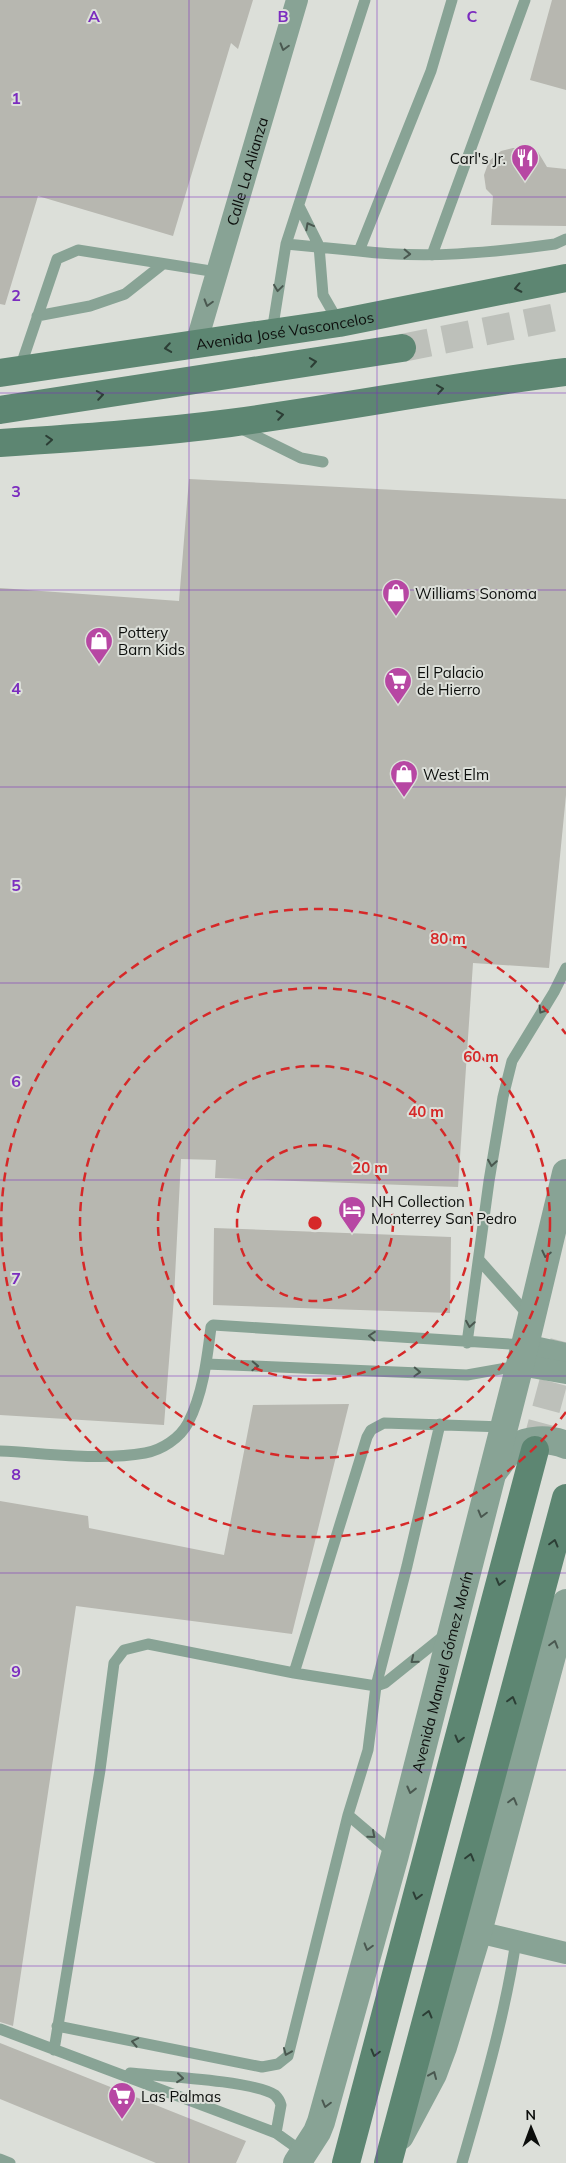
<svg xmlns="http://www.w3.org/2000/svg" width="566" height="2163" font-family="Mulish,sans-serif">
<rect width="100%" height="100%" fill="#dcdfd9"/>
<path fill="#b7b7b0" d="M 0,0 L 253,0 L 238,49 L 231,43 L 173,236 L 38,196 L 5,305 L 0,304 Z
M 552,0 L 566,0 L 566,90 L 530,80 Z
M 513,148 L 526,148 L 538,152 L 547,167 L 566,169 L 566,226 L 491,225 L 493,196 L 486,189 L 484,175 L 489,161 L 501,151 Z
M 189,479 L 566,499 L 566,795 L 549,968 L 473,963 L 458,1187 L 215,1178 L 216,1160 L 181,1159 L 174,1297 L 164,1425 L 0,1415 L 0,588 L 179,601 Z
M 214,1228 L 451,1237 L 450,1313 L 213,1305 Z
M 349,1404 L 292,1634 L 76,1606 L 13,2026 L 0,2022 L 0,1501 L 88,1516 L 89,1528 L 224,1555 L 253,1405 Z
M 0,2043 L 246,2141 L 236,2163 L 156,2163 L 0,2099 Z"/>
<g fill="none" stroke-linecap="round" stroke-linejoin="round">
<path stroke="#bdc0ba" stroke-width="28" stroke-dasharray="28 14" stroke-linecap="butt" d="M 402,348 L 566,315
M 535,1450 L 566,1335"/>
<path stroke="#88a395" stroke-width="11" d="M 299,206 L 319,246 L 323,295 L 339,323
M 286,244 L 359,251 L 431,71 L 452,0
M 359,251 C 425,259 490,253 555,244 L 566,239
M 432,255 L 525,0
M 37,316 L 90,306 L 125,294 L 163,264
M 272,332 L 286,244 L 365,0
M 20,368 L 57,259 L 78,250 L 217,272
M 238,427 L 301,458 L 323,462
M 480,1261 L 530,1317
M 467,1343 L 489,1181 L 503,1097 L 512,1061 L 554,992 L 566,968
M 206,1364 L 467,1375 L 518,1366
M 0,1451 C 46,1453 100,1461 145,1453 C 162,1450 180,1438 188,1423 C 203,1394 207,1359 211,1327 L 213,1325 L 525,1345
M 294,1673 L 367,1437 L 371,1430 L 384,1423 L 504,1427
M 348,1815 L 394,1854
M 57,2026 L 262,2067 L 278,2064 L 288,2056 L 348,1815 L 368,1750 L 376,1686 L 407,1566 L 440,1424
M 0,2029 L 276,2133 L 304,2153
M 54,2050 L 100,1770 L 114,1663 L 124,1650 L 148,1644 L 294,1673 L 376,1686 L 385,1683 L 446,1634
M 130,2073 C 159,2076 256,2081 275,2095 C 278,2098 280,2101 281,2105 L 276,2133
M 0,2159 L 10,2163
M 462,2163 C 483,2090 505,2016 516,1941"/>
<g stroke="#88a395" stroke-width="22">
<path id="s1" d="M 196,344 L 297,0"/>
<path d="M 525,1345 L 566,1354"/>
<path d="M 520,1365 L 566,1373"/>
<path d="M 478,1932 L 566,1953"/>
</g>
<g stroke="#88a395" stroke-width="28">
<path d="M 493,1472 C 499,1465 504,1456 511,1450 C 525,1438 550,1438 566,1445"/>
<path d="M 400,2136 L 433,2074 L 443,2047 L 478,1932 L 566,1603"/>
<path id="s2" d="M 297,2163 L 317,2132 L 321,2122 L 395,1855 L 525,1345 L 566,1173"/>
</g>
<g stroke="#5d8672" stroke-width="28">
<path id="s3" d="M 0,373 L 339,323 L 566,278"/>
<path d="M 0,410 L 402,348"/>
<path d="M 0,443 C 77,438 153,433 230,423 C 342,408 453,386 566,372"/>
<path d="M 346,2163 L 535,1450"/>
<path d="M 388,2163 L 566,1498"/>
</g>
</g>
<defs><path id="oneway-chevron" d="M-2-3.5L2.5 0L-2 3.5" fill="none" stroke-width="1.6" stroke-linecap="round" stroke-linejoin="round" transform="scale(1.25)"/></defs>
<g stroke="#4a5850">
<use href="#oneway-chevron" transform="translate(284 47) rotate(106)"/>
<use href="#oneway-chevron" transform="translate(309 226) rotate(-118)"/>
<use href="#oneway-chevron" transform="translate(407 254) rotate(2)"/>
<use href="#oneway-chevron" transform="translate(278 288) rotate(98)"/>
<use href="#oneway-chevron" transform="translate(208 303) rotate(106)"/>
<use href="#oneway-chevron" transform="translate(542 1010) rotate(122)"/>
<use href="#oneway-chevron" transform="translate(492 1163) rotate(99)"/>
<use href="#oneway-chevron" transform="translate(546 1254) rotate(103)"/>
<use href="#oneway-chevron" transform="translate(470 1324) rotate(99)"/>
<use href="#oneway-chevron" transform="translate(372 1336) rotate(-176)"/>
<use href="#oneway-chevron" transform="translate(255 1366) rotate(2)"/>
<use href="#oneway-chevron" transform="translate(417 1372) rotate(2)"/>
<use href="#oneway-chevron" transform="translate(482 1514) rotate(105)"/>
<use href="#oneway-chevron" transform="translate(554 1644) rotate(-74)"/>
<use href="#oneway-chevron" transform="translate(414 1660) rotate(141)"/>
<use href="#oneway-chevron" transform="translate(411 1790) rotate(104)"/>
<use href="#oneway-chevron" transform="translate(513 1801) rotate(-75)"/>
<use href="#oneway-chevron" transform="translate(372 1835) rotate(41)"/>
<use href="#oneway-chevron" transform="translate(368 1947) rotate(106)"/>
<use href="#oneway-chevron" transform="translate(135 2042) rotate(-169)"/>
<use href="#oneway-chevron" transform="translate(287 2052) rotate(113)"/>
<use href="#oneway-chevron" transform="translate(433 2075) rotate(-67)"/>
<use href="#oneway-chevron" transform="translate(180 2078) rotate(6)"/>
<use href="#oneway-chevron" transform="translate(326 2104) rotate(105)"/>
</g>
<g stroke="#2c3e35">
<use href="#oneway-chevron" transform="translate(518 288) rotate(168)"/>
<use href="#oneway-chevron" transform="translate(168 348) rotate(171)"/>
<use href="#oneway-chevron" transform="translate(313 362) rotate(-9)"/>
<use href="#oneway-chevron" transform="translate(440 389) rotate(-9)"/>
<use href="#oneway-chevron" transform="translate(100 395) rotate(-9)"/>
<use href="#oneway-chevron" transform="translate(280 415) rotate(-9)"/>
<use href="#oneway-chevron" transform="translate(49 440) rotate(-4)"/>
<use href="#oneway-chevron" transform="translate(554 1543) rotate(-75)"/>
<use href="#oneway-chevron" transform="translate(500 1582) rotate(105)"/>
<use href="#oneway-chevron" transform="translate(512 1700) rotate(-75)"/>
<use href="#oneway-chevron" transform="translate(459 1739) rotate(105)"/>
<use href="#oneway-chevron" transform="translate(470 1857) rotate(-75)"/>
<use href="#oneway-chevron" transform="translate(417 1896) rotate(105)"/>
<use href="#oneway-chevron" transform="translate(428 2014) rotate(-75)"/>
<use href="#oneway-chevron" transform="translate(375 2053) rotate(105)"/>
</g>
<path fill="none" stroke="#7b2cbf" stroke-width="1" stroke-opacity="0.55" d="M 189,0 L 189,2163M 377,0 L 377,2163M 0,197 L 566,197M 0,393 L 566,393M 0,590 L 566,590M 0,787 L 566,787M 0,983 L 566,983M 0,1180 L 566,1180M 0,1376 L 566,1376M 0,1573 L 566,1573M 0,1770 L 566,1770M 0,1966 L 566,1966"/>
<g fill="none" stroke="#d62828" stroke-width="2.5" stroke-dasharray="9 6">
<circle cx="315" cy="1223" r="78"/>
<circle cx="315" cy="1223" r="157"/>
<circle cx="315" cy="1223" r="235"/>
<path d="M566 1412A314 314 0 1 1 566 1034"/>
</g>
<defs>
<symbol id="restaurant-pin" viewBox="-11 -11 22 30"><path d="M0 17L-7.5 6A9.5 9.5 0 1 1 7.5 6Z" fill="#b747a3" stroke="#dcdfd9"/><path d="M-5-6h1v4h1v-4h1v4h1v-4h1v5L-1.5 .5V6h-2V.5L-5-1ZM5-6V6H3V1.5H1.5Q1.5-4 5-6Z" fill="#fff"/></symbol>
<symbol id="shop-pin" viewBox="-11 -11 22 30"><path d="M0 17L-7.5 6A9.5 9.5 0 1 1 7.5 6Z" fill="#b747a3" stroke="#dcdfd9"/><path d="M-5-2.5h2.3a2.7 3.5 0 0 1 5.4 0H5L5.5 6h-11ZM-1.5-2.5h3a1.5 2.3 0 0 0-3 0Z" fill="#fff"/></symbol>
<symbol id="supermarket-pin" viewBox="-11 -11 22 30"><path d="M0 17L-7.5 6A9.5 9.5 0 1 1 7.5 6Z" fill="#b747a3" stroke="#dcdfd9"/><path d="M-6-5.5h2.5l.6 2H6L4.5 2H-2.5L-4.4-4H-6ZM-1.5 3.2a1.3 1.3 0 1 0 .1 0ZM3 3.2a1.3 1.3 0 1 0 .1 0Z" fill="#fff"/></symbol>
<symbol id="hotel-pin" viewBox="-11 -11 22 30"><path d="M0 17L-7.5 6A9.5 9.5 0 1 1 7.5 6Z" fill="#b747a3" stroke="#dcdfd9"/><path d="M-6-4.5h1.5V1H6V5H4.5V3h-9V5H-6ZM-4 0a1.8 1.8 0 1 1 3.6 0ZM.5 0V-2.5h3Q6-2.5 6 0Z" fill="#fff"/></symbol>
</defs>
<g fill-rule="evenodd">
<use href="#restaurant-pin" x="509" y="142" width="32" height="43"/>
<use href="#shop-pin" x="380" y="577" width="32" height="43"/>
<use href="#shop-pin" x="83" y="625" width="32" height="43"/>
<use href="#supermarket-pin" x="382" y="665" width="32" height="43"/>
<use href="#shop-pin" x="388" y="758" width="32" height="43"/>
<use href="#hotel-pin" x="336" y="1194" width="32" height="43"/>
<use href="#supermarket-pin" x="106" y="2080" width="32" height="43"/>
</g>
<g text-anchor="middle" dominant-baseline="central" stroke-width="4" stroke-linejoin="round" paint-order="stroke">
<g font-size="15" fill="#0c0e0c" stroke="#dcdfd9" text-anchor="start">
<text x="506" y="158" text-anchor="end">Carl's Jr.</text>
<text x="415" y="593">Williams Sonoma</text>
<text x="118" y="632">Pottery<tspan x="118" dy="17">Barn Kids</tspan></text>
<text x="417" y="672">El Palacio<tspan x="417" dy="17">de Hierro</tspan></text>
<text x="423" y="774">West Elm</text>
<text x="371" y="1201">NH Collection<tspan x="371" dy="17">Monterrey San Pedro</tspan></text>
<text x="141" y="2096">Las Palmas</text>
</g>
<g font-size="15" fill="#0c0e0c" stroke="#dcdfd9">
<text stroke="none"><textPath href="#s1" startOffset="180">Calle La Alianza</textPath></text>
<text stroke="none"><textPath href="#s3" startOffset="288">Avenida José Vasconcelos</textPath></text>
<text stroke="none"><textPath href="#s2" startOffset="514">Avenida Manuel Gómez Morín</textPath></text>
</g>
</g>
<g font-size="16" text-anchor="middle" font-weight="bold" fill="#7b2cbf" stroke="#dcdfd9" stroke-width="4" stroke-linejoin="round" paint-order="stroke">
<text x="94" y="22">A</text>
<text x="283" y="22">B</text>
<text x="472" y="22">C</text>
<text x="16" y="104">1</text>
<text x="16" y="301">2</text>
<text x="16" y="497">3</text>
<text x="16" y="694">4</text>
<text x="16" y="891">5</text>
<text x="16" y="1087">6</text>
<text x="16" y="1284">7</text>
<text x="16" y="1480">8</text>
<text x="16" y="1677">9</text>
</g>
<circle cx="315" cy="1223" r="8" fill="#d62828" stroke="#dcdfd9" stroke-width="2.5"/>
<g font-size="15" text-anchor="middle" font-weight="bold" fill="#d62828" stroke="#dcdfd9" stroke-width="4" stroke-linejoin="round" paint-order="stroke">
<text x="448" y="944">80 m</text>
<text x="481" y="1062">60 m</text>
<text x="426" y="1117">40 m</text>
<text x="370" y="1173">20 m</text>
</g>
<g transform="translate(531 2128) rotate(359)" stroke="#dcdfd9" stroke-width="4" paint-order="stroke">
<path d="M0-4L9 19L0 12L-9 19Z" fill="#0c0e0c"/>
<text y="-8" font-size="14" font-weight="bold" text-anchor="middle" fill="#0c0e0c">N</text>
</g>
</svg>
